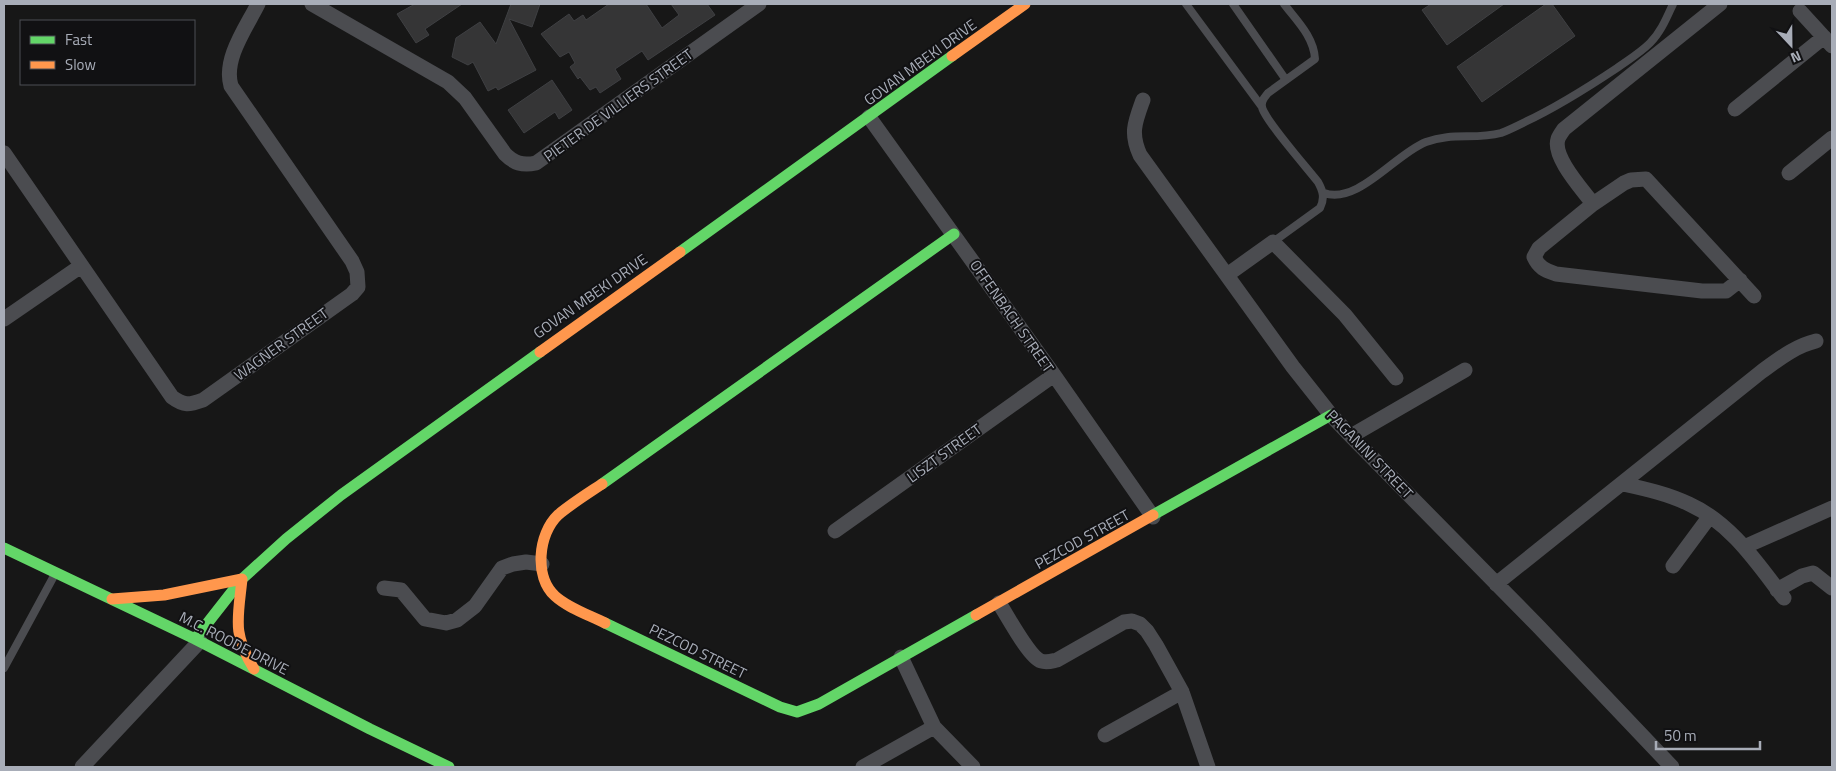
<svg xmlns="http://www.w3.org/2000/svg" width="1836" height="771" font-family="'Titillium Web',sans-serif">
<rect width="100%" height="100%" fill="#171717"/>
<path fill="#353536" stroke="#3f4043" d="M 415,4 L 462,4 L 425,29 L 429,35 L 416,43 L 397,14 Z
M 511,4 L 540,4 L 532,27 L 509,19 L 536,70 L 498,90 L 496,87 L 488,91 L 473,62 L 468,65 L 452,57 L 456,38 L 480,22 L 496,44 Z
M 609,4 L 646,4 L 662,28 L 679,15 L 671,4 L 707,4 L 715,15 L 648,60 L 642,51 L 615,69 L 621,79 L 600,93 L 596,87 L 590,90 L 580,77 L 578,79 L 570,67 L 575,63 L 569,52 L 560,57 L 541,34 L 569,14 L 574,21 L 583,15 L 586,20 Z
M 1431,4 L 1504,4 L 1447,45 L 1422,10 Z
M 1546,4 L 1552,4 L 1575,36 L 1482,102 L 1457,67 Z
M 552,80 L 572,110 L 559,119 L 555,112 L 524,133 L 508,110 Z"/>
<g fill="none" stroke-linecap="round" stroke-linejoin="round">
<path stroke="#4b4c50" stroke-width="8" d="M 1186,4 L 1262,107
M 1233,4 L 1286,80
M 1324,193 C 1358,205 1395,154 1426,142 C 1452,132 1475,140 1501,133 C 1509,130 1517,126 1525,122 C 1557,107 1587,88 1617,68 C 1628,60 1640,53 1650,43 C 1661,32 1667,17 1673,4
M 1273,242 L 1320,208 C 1325,198 1323,191 1318,182 C 1308,169 1264,119 1262,107 C 1261,101 1264,98 1268,93 L 1315,59 C 1314,37 1297,21 1284,4
M 4,668 L 55,574"/>
<path stroke="#4b4c50" stroke-width="15" d="M 312,4 L 448,82 L 465,98 L 505,154 C 514,163 522,166 536,163 L 759,4
M 1800,11 L 1832,46
M 1143,100 C 1135,122 1130,133 1140,155 L 1293,367 L 1331,415 L 1351,436 L 1538,626 L 1672,767
M 1735,109 L 1824,37
M 869,117 L 1054,375 L 1153,517
M 4,153 L 172,397 C 184,406 189,405 203,400 L 352,294 L 358,287 L 357,272 L 352,261 L 231,86 C 223,59 246,28 258,4
M 1789,173 L 1832,138
M 1593,204 C 1583,190 1552,157 1558,139 C 1559,136 1562,132 1564,129 L 1720,4
M 1227,275 L 1273,242 L 1345,315 L 1396,378
M 1740,280 L 1726,291 L 1702,291 L 1556,274 C 1545,270 1539,268 1534,257 L 1539,248 L 1593,204 L 1624,183 L 1631,180 L 1646,179 L 1754,296
M 4,319 L 81,266
M 1351,436 L 1465,370
M 1623,484 C 1646,489 1668,494 1689,504 C 1731,523 1757,563 1784,598
M 835,531 L 1054,375
M 1744,547 L 1832,508
M 1673,566 L 1710,516
M 1496,584 L 1761,372 C 1779,359 1795,346 1816,341
M 384,588 L 401,590 L 425,619 L 446,623 L 457,620 L 475,606 L 502,568 L 513,564 L 526,562 L 542,564
M 1777,590 L 1802,576 L 1813,573 L 1832,588
M 999,603 C 1007,615 1029,657 1041,661 C 1047,663 1052,661 1057,660 L 1124,622 L 1132,621 L 1140,624 L 1147,631 L 1156,645 L 1182,692 L 1208,767
M 901,657 L 934,727 L 973,767
M 1105,735 L 1182,692
M 82,767 L 200,641
M 863,767 L 934,727"/>
<path stroke="#63d668" stroke-width="11" d="M 680,252 L 952,56
M 602,484 L 954,234
M 1153,515 L 1331,415
M 4,548 L 195,639 L 370,729 L 449,767
M 605,623 L 780,707 L 797,712 L 819,704 L 976,615
M 195,639 L 242,579 L 286,539 L 341,495 L 540,352"/>
<path stroke="#ff974d" stroke-width="11" d="M 952,56 L 1025,4
M 540,352 L 680,252
M 602,484 C 587,494 571,504 558,515 C 538,534 534,577 555,596 C 568,608 589,615 605,623
M 112,599 L 164,595 L 242,579 C 238,619 232,633 254,669
M 976,615 L 1153,515"/>
</g>
<g text-anchor="middle" dominant-baseline="central" stroke-width="4" stroke-linejoin="round" paint-order="stroke">
<g font-size="15" fill="#a8adb8" stroke="#111113">
<text transform="translate(920 62) rotate(-36)">GOVAN MBEKI DRIVE</text>
<text transform="translate(618 105) rotate(-36)">PIETER DE VILLIERS STREET</text>
<text transform="translate(590 296) rotate(-35)">GOVAN MBEKI DRIVE</text>
<text transform="translate(1012 316) rotate(55)">OFFENBACH STREET</text>
<text transform="translate(281 344) rotate(-36)">WAGNER STREET</text>
<text transform="translate(944 453) rotate(-36)">LISZT STREET</text>
<text transform="translate(1370 454) rotate(46)">PAGANINI STREET</text>
<text transform="translate(1082 539) rotate(-29)">PEZCOD STREET</text>
<text transform="translate(234 643) rotate(27)">M.C. ROODE DRIVE</text>
<text transform="translate(698 651) rotate(26)">PEZCOD STREET</text>
</g>
</g>
<rect width="1836" height="771" fill="none" stroke="#a8adb8" stroke-width="10"/>
<rect x="20" y="20" width="175" height="65" fill="#111113" stroke="#4d4f55"/>
<rect x="30" y="36" width="25" height="8" fill="#63d668" stroke="#4d4f55"/>
<text x="65" y="45" font-size="15" fill="#a8adb8">Fast</text>
<rect x="30" y="61" width="25" height="8" fill="#ff974d" stroke="#4d4f55"/>
<text x="65" y="70" font-size="15" fill="#a8adb8">Slow</text>
<g transform="translate(1791 45) rotate(158)" stroke="#111113" stroke-width="4" paint-order="stroke">
<path d="M0-4L9 19L0 12L-9 19Z" fill="#a8adb8"/>
<text y="-8" font-size="14" font-weight="bold" text-anchor="middle" fill="#a8adb8">N</text>
</g>
<path d="M1656 741v8h104v-8" fill="none" stroke="#a8adb8" stroke-width="2.5"/>
<text x="1664" y="741" font-size="15" fill="#a8adb8" stroke="#111113" stroke-width="4" paint-order="stroke">50 m</text>
</svg>
